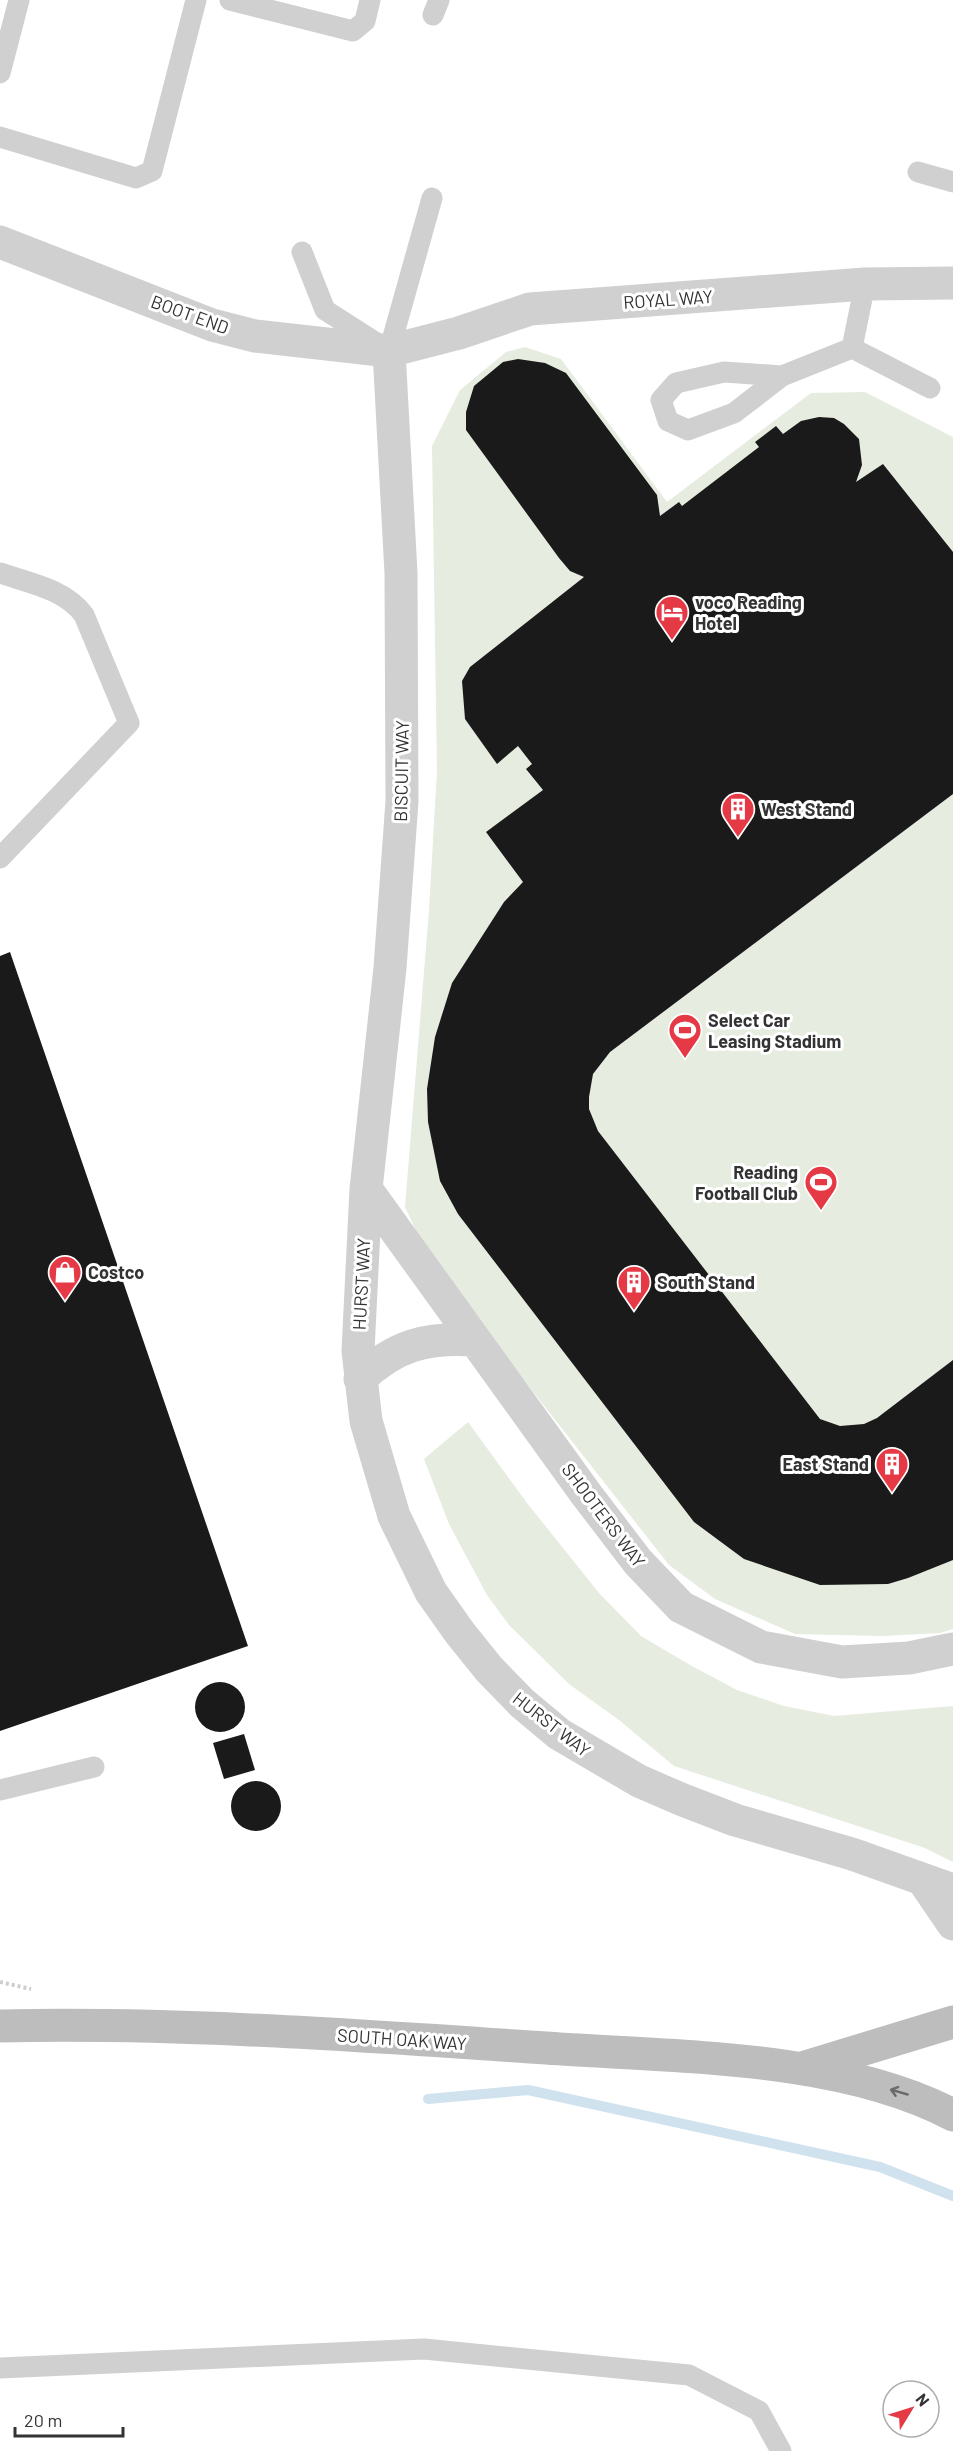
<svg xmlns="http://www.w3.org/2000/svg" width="953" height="2451" font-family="Barlow,sans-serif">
<rect width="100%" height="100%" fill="#fff"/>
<path fill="#e6ecdf" d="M 525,347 L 561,359 L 667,502 L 811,393 L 865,392 L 953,437 L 953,1629 L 940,1633 L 882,1636 L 795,1634 L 715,1599 L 669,1565 L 429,1259 L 405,1207 L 429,910 L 437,771 L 432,446 L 460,390 L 506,352 Z
M 468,1422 L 527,1503 L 599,1593 L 641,1636 L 690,1665 L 737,1690 L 784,1706 L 834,1716 L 953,1706 L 953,1862 L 925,1848 L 674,1766 L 619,1720 L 569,1684 L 509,1625 L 487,1595 L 449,1524 L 424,1459 Z"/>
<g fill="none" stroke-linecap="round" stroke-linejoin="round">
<path stroke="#cfe2ee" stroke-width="10" d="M 428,2099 L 528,2090 L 880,2167 L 953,2196"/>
</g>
<path fill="#1a1a1a" d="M 518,359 L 545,363 L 566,373 L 657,495 L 660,516 L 679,502 L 682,506 L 759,447 L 755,442 L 776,426 L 783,434 L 801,421 L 819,417 L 834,418 L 844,424 L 859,439 L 862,465 L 856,482 L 883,464 L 953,552 L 953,794 L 610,1052 L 593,1074 L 589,1097 L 589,1109 L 598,1131 L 820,1419 L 840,1426 L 864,1424 L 877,1418 L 953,1360 L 953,1560 L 908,1578 L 888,1584 L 820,1585 L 744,1559 L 694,1522 L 458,1214 L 440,1181 L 428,1122 L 427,1089 L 435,1037 L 452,983 L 504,902 L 523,882 L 486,832 L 543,790 L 526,769 L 532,764 L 518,746 L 497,764 L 465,719 L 462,681 L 470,667 L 584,577 L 570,571 L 559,558 L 466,430 L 466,412 L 474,386 L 503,362 Z
M 10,952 L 248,1646 L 0,1731 L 0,956 Z
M195 1707a25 25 0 1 1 50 0a25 25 0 1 1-50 0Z
M 244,1734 L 255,1770 L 224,1779 L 213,1743 Z
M231 1806a25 25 0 1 1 50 0a25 25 0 1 1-50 0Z"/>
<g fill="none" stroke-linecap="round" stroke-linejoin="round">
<path stroke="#cdcdcd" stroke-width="4" stroke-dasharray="3 3" stroke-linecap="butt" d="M 0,1982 L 31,1989"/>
<path stroke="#d0d0d0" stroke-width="21" d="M 230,0 L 353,31 L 365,21 L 370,0
M 433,15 L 439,0
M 0,73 L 19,0
M 0,137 L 136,178 L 152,171 L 196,0
M 918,172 L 953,182
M 302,252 L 325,310 L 389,351 L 432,198
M 865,284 L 852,348 L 930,388
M 782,376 L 724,372 L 676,383 L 661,400 L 668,421 L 688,430 L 734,413 L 782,376 L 852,348
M 0,573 C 29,583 65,589 84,615 L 129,723 L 0,858
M 0,1790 L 94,1767
M 0,2368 L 424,2349 L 689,2375 L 759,2411 L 781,2451"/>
<path stroke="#d0d0d0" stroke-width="33" d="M 0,242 L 212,325 L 255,336 L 389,351 L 459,333 L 530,309 L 865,284 L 953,283
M 389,351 L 401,573 L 402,801 L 390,968 L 366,1189 L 358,1351 L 366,1421 L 394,1516 L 431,1592 L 460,1633 L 489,1669 L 522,1703 L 559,1734 L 639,1781 L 683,1800 L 735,1820 L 852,1854 L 953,1890
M 366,1189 L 586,1494 L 638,1562 L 681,1607 L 761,1647 L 842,1662 L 909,1658 L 953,1649
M 360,1379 C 395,1345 427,1337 475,1340
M 923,1880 L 953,1924"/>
<path stroke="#bdbdbd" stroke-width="33" d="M 0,2026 C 182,2022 364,2036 546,2048 C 674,2057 839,2055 953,2115
M 802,2068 L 953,2022"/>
</g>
<defs><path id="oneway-shaft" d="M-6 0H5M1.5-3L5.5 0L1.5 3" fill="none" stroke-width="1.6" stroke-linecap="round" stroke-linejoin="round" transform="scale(1.5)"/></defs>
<use stroke="#6a6a6a" href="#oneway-shaft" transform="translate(899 2092) rotate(-164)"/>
<defs>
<symbol id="hotel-pin" viewBox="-11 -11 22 30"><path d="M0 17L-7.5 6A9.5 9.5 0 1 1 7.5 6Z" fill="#e63946" stroke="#fff"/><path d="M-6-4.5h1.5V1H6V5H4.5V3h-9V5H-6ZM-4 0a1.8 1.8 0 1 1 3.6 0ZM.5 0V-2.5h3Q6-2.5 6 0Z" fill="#fff"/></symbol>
<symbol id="building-pin" viewBox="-11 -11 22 30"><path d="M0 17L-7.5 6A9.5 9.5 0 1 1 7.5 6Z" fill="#e63946" stroke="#fff"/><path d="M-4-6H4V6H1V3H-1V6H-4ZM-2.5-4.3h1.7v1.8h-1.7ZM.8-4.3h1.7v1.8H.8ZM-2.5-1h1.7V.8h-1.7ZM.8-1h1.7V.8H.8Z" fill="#fff"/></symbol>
<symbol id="stadium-pin" viewBox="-11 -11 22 30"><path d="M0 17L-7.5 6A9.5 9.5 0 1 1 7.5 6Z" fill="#e63946" stroke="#fff"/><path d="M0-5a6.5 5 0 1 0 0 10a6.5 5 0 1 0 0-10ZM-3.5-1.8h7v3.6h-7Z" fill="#fff"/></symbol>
<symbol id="shop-pin" viewBox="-11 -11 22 30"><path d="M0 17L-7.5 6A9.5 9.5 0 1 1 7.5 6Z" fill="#e63946" stroke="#fff"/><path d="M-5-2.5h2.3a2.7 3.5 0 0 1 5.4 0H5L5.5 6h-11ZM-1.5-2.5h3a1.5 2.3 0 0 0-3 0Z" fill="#fff"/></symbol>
</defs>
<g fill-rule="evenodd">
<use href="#hotel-pin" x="653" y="593" width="38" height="52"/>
<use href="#building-pin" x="719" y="790" width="38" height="52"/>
<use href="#stadium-pin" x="666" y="1011" width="38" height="52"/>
<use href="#stadium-pin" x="802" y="1163" width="38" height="52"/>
<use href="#shop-pin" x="46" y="1253" width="38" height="52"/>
<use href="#building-pin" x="615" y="1263" width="38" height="52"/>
<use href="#building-pin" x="873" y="1445" width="38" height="52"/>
</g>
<g text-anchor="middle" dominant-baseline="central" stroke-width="6" stroke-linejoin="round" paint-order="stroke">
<g font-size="18" fill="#333" stroke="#fff">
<text transform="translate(668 299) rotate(-4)">ROYAL WAY</text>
<text transform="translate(190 314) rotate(20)">BOOT END</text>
<text transform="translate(401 771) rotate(-89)">BISCUIT WAY</text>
<text transform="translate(361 1284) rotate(-87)">HURST WAY</text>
<text transform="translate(604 1515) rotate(53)">SHOOTERS WAY</text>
<text transform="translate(552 1724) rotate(38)">HURST WAY</text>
<text transform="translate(402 2039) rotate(4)">SOUTH OAK WAY</text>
</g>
<g font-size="18" font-weight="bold" fill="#333" stroke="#fff" text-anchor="start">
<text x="695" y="602">voco Reading<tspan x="695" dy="21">Hotel</tspan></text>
<text x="761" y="809">West Stand</text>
<text x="708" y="1020">Select Car<tspan x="708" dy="21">Leasing Stadium</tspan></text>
<text x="798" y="1172" text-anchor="end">Reading<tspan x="798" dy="21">Football Club</tspan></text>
<text x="88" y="1272">Costco</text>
<text x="657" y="1282">South Stand</text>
<text x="869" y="1464" text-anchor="end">East Stand</text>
</g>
</g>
<g transform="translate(911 2409) rotate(52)"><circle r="28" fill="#ffffff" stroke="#adadad" stroke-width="1.5"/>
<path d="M0-4.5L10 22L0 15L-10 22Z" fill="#e63946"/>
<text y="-9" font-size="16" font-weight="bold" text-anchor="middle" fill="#333333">N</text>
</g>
<path d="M15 2427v9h108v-9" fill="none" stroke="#333333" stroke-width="3"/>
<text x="24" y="2427" font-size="18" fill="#333333" stroke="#ffffff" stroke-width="4.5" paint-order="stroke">20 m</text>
</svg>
